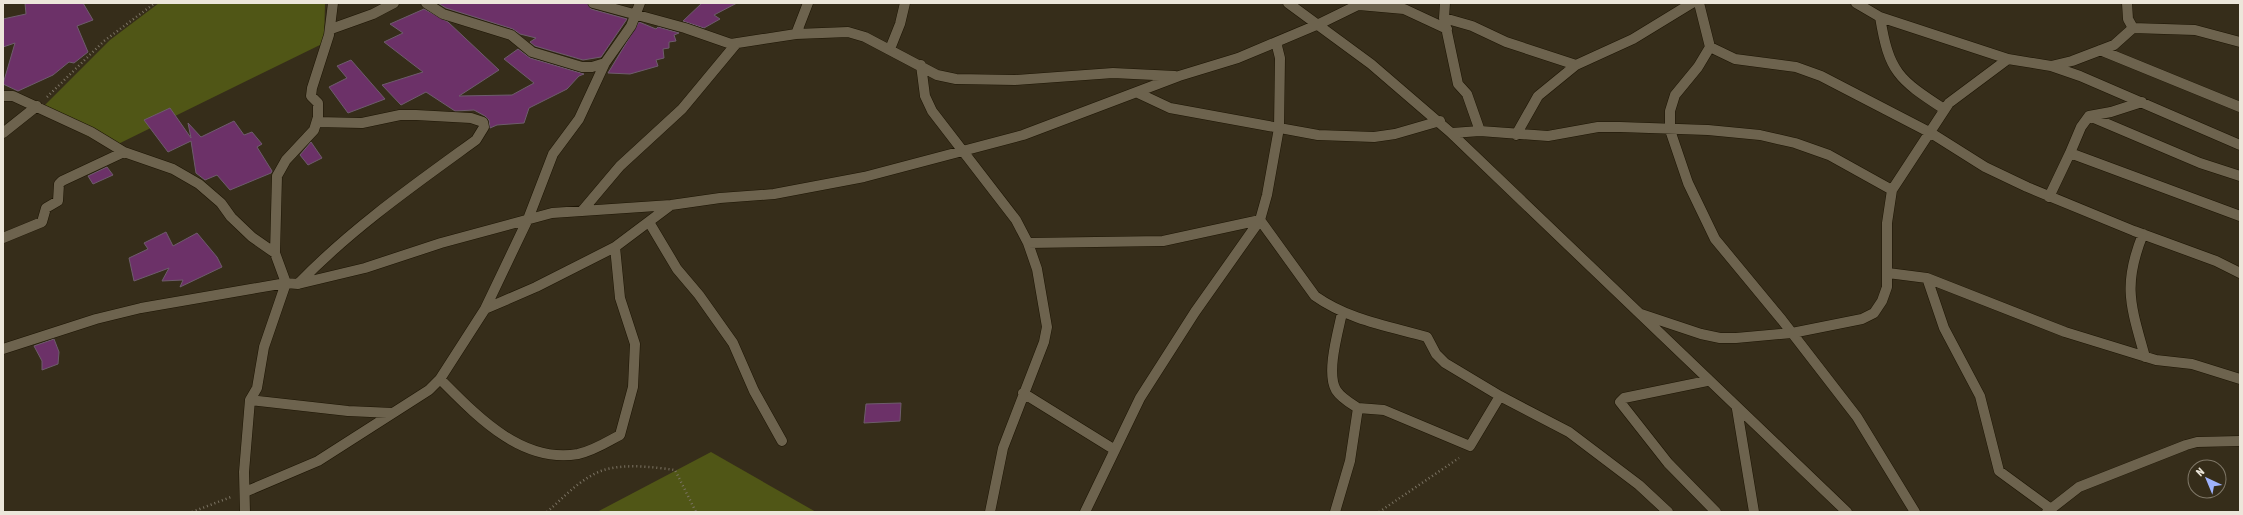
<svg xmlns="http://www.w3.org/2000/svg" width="2243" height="515" font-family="'Asap Condensed',sans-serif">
<rect width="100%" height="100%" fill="#362d1a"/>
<path fill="#505616" d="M 159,3 L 325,3 L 324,43 L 110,148 L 77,131 L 41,109 L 110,40 Z
M 711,452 L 816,512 L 597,512 Z"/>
<path fill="#6c3168" stroke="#6e5c6c" d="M 25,3 L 83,3 L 93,20 L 77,26 L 88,52 L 74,63 L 69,62 L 53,75 L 18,91 L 3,84 L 15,43 L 3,47 L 3,19 L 26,14 Z
M 438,3 L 587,3 L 591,9 L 627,19 L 601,57 L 583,60 L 535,46 L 530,42 L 536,38 L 520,34 L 513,29 L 446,8 Z
M 702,3 L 737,3 L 714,15 L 720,19 L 704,28 L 683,21 Z
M 424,9 L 448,22 L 499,70 L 459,96 L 512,95 L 534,83 L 504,59 L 518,49 L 530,58 L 584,74 L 579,76 L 567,89 L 529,108 L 524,123 L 497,125 L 490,128 L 489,120 L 485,116 L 474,110 L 455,111 L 426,92 L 401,105 L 382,85 L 423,72 L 384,42 L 403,33 L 390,24 Z
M 639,22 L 656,29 L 658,27 L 679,33 L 674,35 L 676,41 L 669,42 L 669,48 L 663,49 L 664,58 L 656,60 L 658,66 L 630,74 L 608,73 Z
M 351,60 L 385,99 L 348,113 L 329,87 L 347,78 L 337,66 Z
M 170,108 L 191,138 L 188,123 L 201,137 L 234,121 L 244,135 L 252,132 L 262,144 L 257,147 L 272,171 L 271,173 L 230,190 L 217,175 L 205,180 L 196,173 L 191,141 L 168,152 L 144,120 Z
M 311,142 L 322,158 L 308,165 L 300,155 Z
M 107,167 L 113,175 L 93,184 L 88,176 Z
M 166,232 L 173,246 L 197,233 L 217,257 L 222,267 L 180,287 L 183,280 L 162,281 L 169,268 L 134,281 L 129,258 L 148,249 L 144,243 Z
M 54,339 L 59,352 L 58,364 L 42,370 L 42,361 L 34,346 Z
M 901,403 L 900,421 L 864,423 L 866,404 Z"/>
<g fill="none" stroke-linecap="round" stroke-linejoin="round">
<defs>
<path id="minor" d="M 426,3 L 443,14 L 511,35 L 532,52 L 582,67 L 592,67 L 605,63
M 593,3 L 685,28 L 731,44 L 796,34 L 848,32 L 865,37 L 937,75 L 956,79 L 1015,80 L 1113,73 L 1175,76
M 1288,3 L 1371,64 L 1450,132 L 1847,512
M 1445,3 L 1444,18 L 1458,84 L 1467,94 L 1480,131
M 1699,3 L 1710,47 L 1698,67 L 1675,95 L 1670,111 L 1670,130 L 1688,183 L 1715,239 L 1782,320 L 1857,417 L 1915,512
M 1856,3 L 1880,17 C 1889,72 1898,79 1944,109
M 1359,5 L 1404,9 L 1447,29
M 1880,17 L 2008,59
M 1444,18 L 1472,26 L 1506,42 L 1576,65
M 2133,28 L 2195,30 L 2240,42
M 331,29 L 373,14 L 394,3
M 796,34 L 808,3
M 1710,47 L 1735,59 L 1796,67 L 1821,76 L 1931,133 L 1985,167 L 2027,187 L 2134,231 L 2216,261 L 2240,273
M 890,49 L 900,24 L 905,3
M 2100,50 L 2240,107
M 921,65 L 925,96 L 932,111 L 1016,220 L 1028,243 L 1037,269 L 1047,327 L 1044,342 L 1003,448 L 990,512
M 2051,66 L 2080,76 L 2240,145
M 1138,93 L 1170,108 L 1318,135 L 1374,137 L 1395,134 L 1440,121
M 3,96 L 13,96 L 91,132 L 124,152 L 173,169 L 199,184 L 221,203 L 231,217 L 252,237 L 275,253
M 2089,116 L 2200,163 L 2240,176
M 3,133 L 37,106
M 1452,133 L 1480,131 L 1548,136 L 1598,127 L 1620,127 L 1708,130 L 1760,135 L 1795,143 L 1829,155 L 1892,190
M 1516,135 L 1538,96 L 1576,65 L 1633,39 L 1692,3
M 2070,153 L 2081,127 L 2089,116 L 2111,112 L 2142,102
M 2049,197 L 2070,153 L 2240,216
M 582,211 L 620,166 L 682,109 L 736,44
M 649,222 L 677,269 L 699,295 L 733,343 L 754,391 L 782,441
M 2143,234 C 2122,286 2131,306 2145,357
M 3,238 L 42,222 L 46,208 L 58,201 L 59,184 L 62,181 L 124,152
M 1028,243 L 1163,241 L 1260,220 L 1315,296 C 1349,320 1388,326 1427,337 L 1436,354 L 1445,363 L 1500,396 L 1569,432 L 1639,485 L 1668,512
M 1888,273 L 1927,278 L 2065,332 L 2156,360 L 2192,364 L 2240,379
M 1927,278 L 1944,328 L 1980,396 L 1999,471 L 2051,509
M 298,284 C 351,229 414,185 476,140 L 484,127 L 483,122 L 471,118 L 416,115 L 400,115 L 362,123 L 317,122
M 485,309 L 536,287 L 615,247 L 671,205
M 1641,314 L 1701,334 L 1720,338 L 1736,338 L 1792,333 L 1862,319 L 1874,313 L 1882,301 L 1887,287 L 1887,223 L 1892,190 L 1949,103 L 2008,59 L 2051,66 L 2072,61 L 2114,45 L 2133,28 L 2128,19 L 2127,3
M 3,349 L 96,319 L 141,308 L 286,283 L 298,284 L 365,268 L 441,243 L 552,213 L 671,205 L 720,198 L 774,194 L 864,177 L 1023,135 L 1179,76 L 1238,58 L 1319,24 L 1362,3
M 440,379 C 476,415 521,464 578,454 C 593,451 607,442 620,435 L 633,387 L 635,344 L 620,298 L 615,247
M 1707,381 L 1624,398 L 1620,402 L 1668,463 L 1716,512
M 1023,393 L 1115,450
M 250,400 L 348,411 L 393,413
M 1358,408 L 1384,410 L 1470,446 L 1500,396
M 1737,409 L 1754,512
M 245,492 L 318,461 L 429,390 L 440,379 L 485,309 L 528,219 L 553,154 L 579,119 L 605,63 L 631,26 L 640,3
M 245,512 L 244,472 L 250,400 L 257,388 L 264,347 L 286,283 L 275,253 L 277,176 L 286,160 L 314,130 L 318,117 L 318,103 L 311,96 L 312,88 L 329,35 L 333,3
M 1085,512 L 1140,398 L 1195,312 L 1260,220 L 1267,195 L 1279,128 L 1280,58 L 1276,42
M 1335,512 L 1350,461 L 1358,408 C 1350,403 1341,398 1336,390 C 1326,373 1338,332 1342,313
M 2047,512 L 2079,487 L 2186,445 L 2197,442 L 2240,441"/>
</defs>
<use href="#minor" stroke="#1d1504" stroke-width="11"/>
<path stroke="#7b7363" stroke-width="2.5" stroke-dasharray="1 3" stroke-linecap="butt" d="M 47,97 L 104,41 L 155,3
M 192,512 L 231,497
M 547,512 C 563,498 580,479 601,471 C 623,463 653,467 675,470 L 696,512
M 1379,512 L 1459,458"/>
<use href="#minor" stroke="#6d634e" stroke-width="10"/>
</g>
<rect width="2243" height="515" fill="none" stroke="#ece6da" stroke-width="8"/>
<g transform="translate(2207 479) rotate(316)"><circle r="19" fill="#362d1a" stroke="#7f7767"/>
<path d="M0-3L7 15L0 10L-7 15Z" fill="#9fb3fd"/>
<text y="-6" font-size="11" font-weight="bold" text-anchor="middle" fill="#ece6da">N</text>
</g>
</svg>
